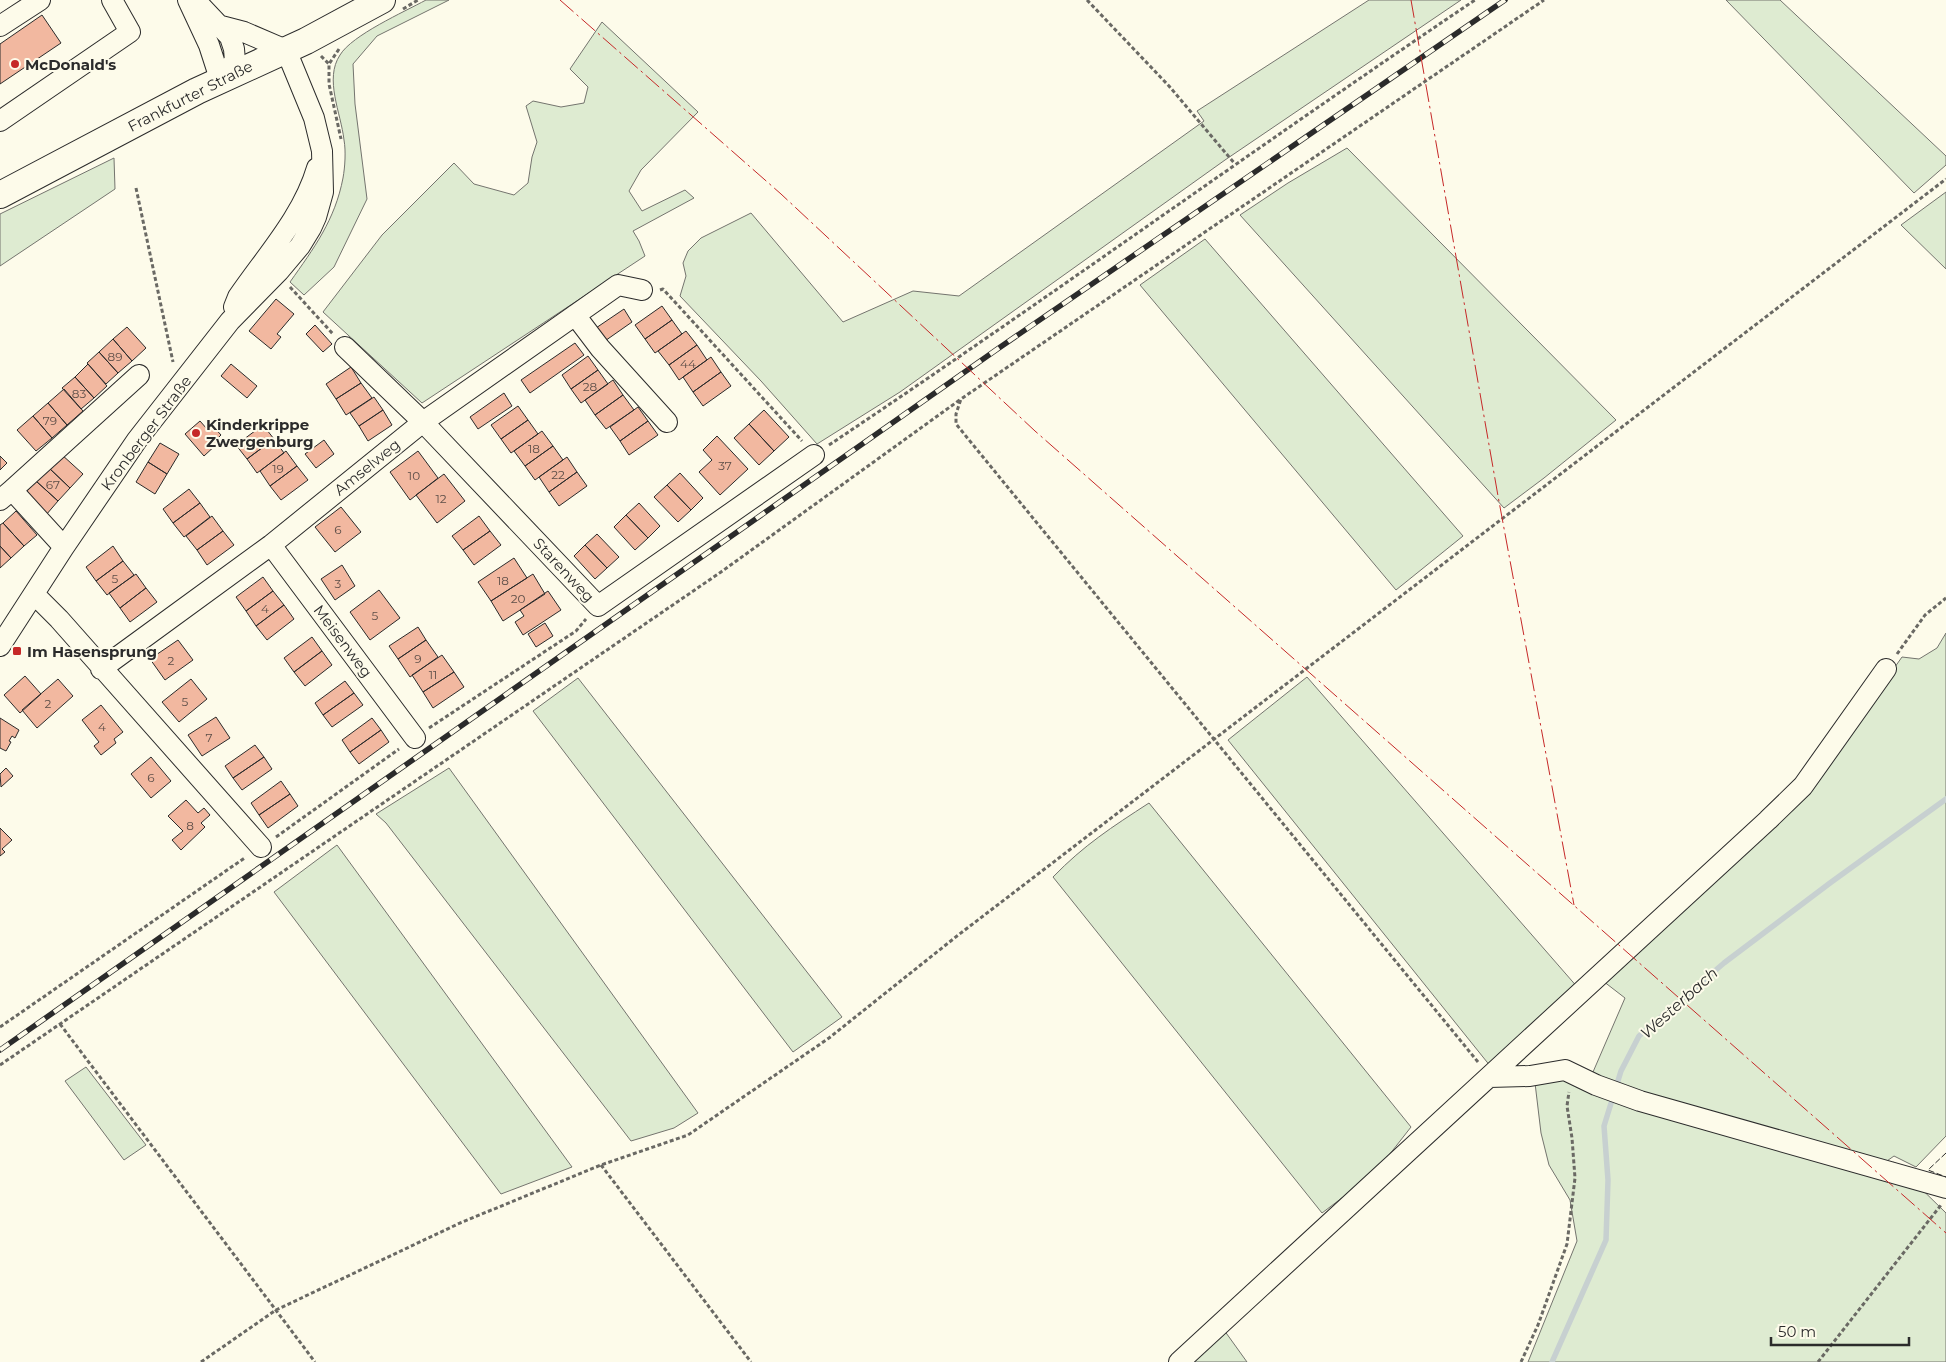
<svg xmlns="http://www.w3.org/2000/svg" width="1946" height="1362" font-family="Montserrat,sans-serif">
<rect width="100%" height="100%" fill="#fdfbea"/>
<path fill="#deebd1" stroke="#74746e" d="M 426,0 L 449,0 L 377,36 L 353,64 L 355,104 L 367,199 L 334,267 L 304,295 L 290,282 C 314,248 335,220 343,178 C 345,167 346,151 344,140 C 341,113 324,79 340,55 C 352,35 404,12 426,0 Z
M 1369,0 L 1461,0 L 1225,160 L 900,392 L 817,444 L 761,381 L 680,296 L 686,276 L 683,263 L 688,251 L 701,238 L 751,213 L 843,322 L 913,291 L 959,296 L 1204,121 L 1197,111 Z
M 1726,0 L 1780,0 L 1946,156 L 1946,165 L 1914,193 Z
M 602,22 L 698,112 L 641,170 L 629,191 L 642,211 L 685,190 L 694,198 L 633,231 L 639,241 L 645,256 L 422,403 L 323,312 L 382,235 L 454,163 L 474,184 L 514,195 L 528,183 L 532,157 L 537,142 L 526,106 L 533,101 L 561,107 L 584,103 L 588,87 L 570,69 Z
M 1347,148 L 1616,420 L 1544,478 L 1504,508 L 1240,215 L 1288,183 Z
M 114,158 L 115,189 L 0,266 L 0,214 Z
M 1946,192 L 1946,269 L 1901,225 Z
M 1205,239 L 1463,536 L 1396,590 L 1140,285 Z
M 1946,633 L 1946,1136 L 1916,1167 L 1894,1156 L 1884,1163 L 1888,1166 L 1894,1162 L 1946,1213 L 1946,1362 L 1528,1362 L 1577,1241 L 1570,1200 L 1549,1165 L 1541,1133 L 1535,1083 L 1593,1072 L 1625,998 L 1603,981 L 1810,787 L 1902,657 L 1919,659 L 1937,648 Z
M 1307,677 L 1579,989 L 1491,1067 L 1228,740 Z
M 578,678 L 842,1017 L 793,1052 L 533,711 Z
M 449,768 L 698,1113 L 674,1128 L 631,1141 L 386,823 L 376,814 Z
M 1149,803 L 1411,1127 L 1375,1173 L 1322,1213 L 1053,877 C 1084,845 1112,827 1149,803 Z
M 337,845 L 572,1167 L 501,1194 L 274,892 Z
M 86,1067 L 146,1145 L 124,1160 L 65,1081 Z
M 1224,1330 L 1247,1362 L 1190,1362 Z"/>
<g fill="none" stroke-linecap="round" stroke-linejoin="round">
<path stroke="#c7d0d0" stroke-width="5.5" d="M 1552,1362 L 1606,1240 L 1608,1180 L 1604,1126 L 1621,1071 L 1639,1036 L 1724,963 L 1830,883 L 1946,799"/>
</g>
<path fill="#f2b8a0" stroke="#2b2b2b" d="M 42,15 L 61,43 L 0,84 L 0,44 Z
M 276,299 L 294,314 L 277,334 L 281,337 L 271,349 L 249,331 Z
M 662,306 L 672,320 L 645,339 L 635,325 Z
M 624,309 L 632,322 L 602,343 L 593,330 Z
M 672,320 L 682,334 L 655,353 L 645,339 Z
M 315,325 L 332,344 L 323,352 L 306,334 Z
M 127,327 L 146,348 L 132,361 L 113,339 Z
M 686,331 L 697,345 L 669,365 L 658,351 Z
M 113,339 L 132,361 L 118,373 L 99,352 Z
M 575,343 L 584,355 L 530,393 L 521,380 Z
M 697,345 L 707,360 L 679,380 L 669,365 Z
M 99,352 L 118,373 L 106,384 L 87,363 Z
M 588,356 L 598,370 L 571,389 L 562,375 Z
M 711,357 L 721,372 L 693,392 L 683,377 Z
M 88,364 L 107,386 L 94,398 L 75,377 Z
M 231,364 L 257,386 L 247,398 L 221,376 Z
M 351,367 L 361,383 L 336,399 L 326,384 Z
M 598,370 L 608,384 L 581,403 L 571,389 Z
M 721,372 L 731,386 L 703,406 L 693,392 Z
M 75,377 L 94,398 L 81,409 L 62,388 Z
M 613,380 L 623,395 L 595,415 L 585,400 Z
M 361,383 L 372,398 L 346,415 L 336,399 Z
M 64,389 L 83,411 L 67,425 L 48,403 Z
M 504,393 L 512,406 L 478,429 L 470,417 Z
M 623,395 L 634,410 L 606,429 L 595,415 Z
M 374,397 L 383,410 L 359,426 L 350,413 Z
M 48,403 L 67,425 L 52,438 L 33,416 Z
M 518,406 L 528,420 L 501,439 L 491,425 Z
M 638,407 L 648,421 L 620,441 L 610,427 Z
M 383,410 L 392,425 L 368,441 L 359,426 Z
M 764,410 L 789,437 L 774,451 L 749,424 Z
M 33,416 L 52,438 L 36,451 L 17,430 Z
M 528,420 L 538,434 L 511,453 L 501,439 Z
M 200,421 L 207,429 L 212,425 L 221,435 L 216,440 L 218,443 L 204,456 L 185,434 Z
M 648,421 L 658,435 L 629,455 L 620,441 Z
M 749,424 L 774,451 L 759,465 L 734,438 Z
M 263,425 L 274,439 L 247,459 L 236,445 Z
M 542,431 L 553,446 L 525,466 L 514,451 Z
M 717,436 L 748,469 L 720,495 L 699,472 L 712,460 L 703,450 Z
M 274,439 L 284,453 L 257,473 L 247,459 Z
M 324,440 L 334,454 L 316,468 L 305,454 Z
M 160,443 L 179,454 L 167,474 L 148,462 Z
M 553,446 L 563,460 L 535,480 L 525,466 Z
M 286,451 L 297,466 L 270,486 L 260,471 Z
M 418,451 L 438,478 L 410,500 L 390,472 Z
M 61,454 L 83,474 L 70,488 L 48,467 Z
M 0,456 L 7,463 L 0,470 Z
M 567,457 L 577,472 L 549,492 L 539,477 Z
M 148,462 L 167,474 L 155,494 L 136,482 Z
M 297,466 L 308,480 L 281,500 L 270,486 Z
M 48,467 L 70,488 L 58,501 L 36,481 Z
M 577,472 L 587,486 L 559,506 L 549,492 Z
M 680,473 L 703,498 L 691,510 L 667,485 Z
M 444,474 L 465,501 L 437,523 L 416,495 Z
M 36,481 L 58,501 L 46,515 L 24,494 Z
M 667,485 L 691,510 L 678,522 L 654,497 Z
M 189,489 L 200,503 L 173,523 L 163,509 Z
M 200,503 L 210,517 L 184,537 L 173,523 Z
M 639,503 L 660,526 L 648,538 L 626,515 Z
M 341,507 L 361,532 L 335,552 L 315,527 Z
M 16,511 L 37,535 L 24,546 L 3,523 Z
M 626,515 L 648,538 L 635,550 L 614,527 Z
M 212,516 L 223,531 L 197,550 L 186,536 Z
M 479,516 L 490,531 L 463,550 L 452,536 Z
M 3,523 L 24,546 L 11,558 L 0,546 L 0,525 Z
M 223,531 L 234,545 L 207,565 L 197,550 Z
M 490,531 L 501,545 L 474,565 L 463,550 Z
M 597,534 L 619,557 L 607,568 L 585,545 Z
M 585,545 L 607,568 L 595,579 L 574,556 Z
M 0,546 L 11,558 L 0,568 Z
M 113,546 L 123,561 L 96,581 L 86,567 Z
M 514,558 L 527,578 L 491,601 L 478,582 Z
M 123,561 L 134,575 L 107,595 L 96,581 Z
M 342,565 L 355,586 L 335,600 L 321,579 Z
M 136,574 L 146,588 L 120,608 L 109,593 Z
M 533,574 L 545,594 L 503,621 L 491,601 Z
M 263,577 L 273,591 L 246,611 L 236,597 Z
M 146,588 L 157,602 L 130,622 L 120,608 Z
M 379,590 L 400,618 L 370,640 L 350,612 Z
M 273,591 L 284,605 L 256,626 L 246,611 Z
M 548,591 L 561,610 L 523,635 L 515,622 L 524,616 L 520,610 Z
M 284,605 L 294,619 L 267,640 L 256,626 Z
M 545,623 L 553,636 L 536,647 L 528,634 Z
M 418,627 L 426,640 L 398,659 L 389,646 Z
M 312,637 L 322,651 L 294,672 L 284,658 Z
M 178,640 L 193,660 L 165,680 L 150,659 Z
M 426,640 L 438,657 L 410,677 L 398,659 Z
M 322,651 L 332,665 L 305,686 L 294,672 Z
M 442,655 L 454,672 L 423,692 L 412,675 Z
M 454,672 L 464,687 L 433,708 L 423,692 Z
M 25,676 L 41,694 L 20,713 L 4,695 Z
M 58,679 L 73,696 L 37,728 L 22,710 Z
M 191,679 L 207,699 L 179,722 L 162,702 Z
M 345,681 L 354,693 L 323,715 L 315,703 Z
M 354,693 L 363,705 L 332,727 L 323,715 Z
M 101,705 L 123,732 L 114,739 L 116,743 L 101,755 L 94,746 L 99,742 L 82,720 Z
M 216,717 L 230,738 L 202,756 L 188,735 Z
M 0,718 L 19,730 L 15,738 L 12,736 L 9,741 L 11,742 L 6,751 L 0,748 Z
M 372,718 L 381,730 L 350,752 L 342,740 Z
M 381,730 L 389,742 L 359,764 L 350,752 Z
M 255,745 L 264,757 L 233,778 L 225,766 Z
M 151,757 L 171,781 L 151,798 L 131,774 Z
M 264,757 L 272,769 L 242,790 L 233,778 Z
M 6,768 L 13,776 L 1,787 L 0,774 Z
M 281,781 L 290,794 L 259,815 L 251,803 Z
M 290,794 L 298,806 L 268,828 L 259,815 Z
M 186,800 L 198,813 L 204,808 L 210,815 L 201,823 L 205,827 L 181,850 L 172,840 L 183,831 L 168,816 Z
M 0,828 L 12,840 L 2,849 L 5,852 L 0,856 Z"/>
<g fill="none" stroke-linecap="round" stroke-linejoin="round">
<defs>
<path id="minor" d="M 188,0 L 209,45 L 220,79
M 195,0 L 230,37 L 234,49 L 235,61 L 220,79
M 0,26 L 40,0
M 0,121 L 130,32 L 112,0
M 234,307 L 238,297 C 266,256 303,216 317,168
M 575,315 L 600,348 L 667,422
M 345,347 L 423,422 L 598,606 L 814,455
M 12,490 L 139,375
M 0,500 L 12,490 L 64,547
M 271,545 L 415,738
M 34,594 L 59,619 L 261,847
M 0,646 L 64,547 L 137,440 L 230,321 L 279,271 L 300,246 L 311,228 L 316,217 L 323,192 L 322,151 L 314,118 L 286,50 L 244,32 L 221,26
M 101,669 L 271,545 L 423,422 L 618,285 L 642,290
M 1489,1077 L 1530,1076 L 1565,1070 L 1596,1085 L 1640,1101 L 1946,1188
M 1179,1362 L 1768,820 L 1803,786 L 1886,669"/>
<path id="major" d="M 0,195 L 197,91 L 306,41 L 382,0"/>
</defs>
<use href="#minor" stroke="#2b2b2b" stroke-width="22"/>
<use href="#major" stroke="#2b2b2b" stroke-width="28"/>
<path stroke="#6a6964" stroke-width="3" stroke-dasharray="4 2.5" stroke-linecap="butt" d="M 1087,0 L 1169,86 L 1235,164
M 403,9 L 418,0
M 339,49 L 329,64 L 329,84 L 341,139
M 321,56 L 329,64
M 136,188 L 173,362
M 290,287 L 333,334
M 660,290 L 663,289 L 802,441
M 829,445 C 1046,300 1258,146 1475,0
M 1897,654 L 1925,615 L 1946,598
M 429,728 L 576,631 L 586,619
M 276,837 L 399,749
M 60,1024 L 315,1362
M 0,1027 L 246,857
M 1478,1062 L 956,424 L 956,414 L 961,399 L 1544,0
M 0,1065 L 721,572 L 961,399
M 601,1165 L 751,1362
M 201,1362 L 276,1310 L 460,1223 L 601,1165 L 688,1135 L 829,1038 L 957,936 L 1946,179
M 1521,1362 L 1538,1325 L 1567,1244 L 1575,1178 L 1572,1138 L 1567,1106 L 1569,1092
M 1818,1362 L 1941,1205"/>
<use href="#minor" stroke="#fdfbea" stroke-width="20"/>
<use href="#major" stroke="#fdfbea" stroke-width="26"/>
<defs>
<path id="rail" d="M 0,1050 L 996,350 L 1505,0"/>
</defs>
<use href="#rail" stroke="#2b2b2b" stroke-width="5.5"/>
<use href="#rail" stroke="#fdfbea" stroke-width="4" stroke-dasharray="11" stroke-linecap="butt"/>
<path stroke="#2b2b2b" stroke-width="1" stroke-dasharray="6 2.5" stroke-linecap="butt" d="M 1946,1153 L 1928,1170 L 1946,1177"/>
<path stroke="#c62828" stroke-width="1" stroke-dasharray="18 4 2.5 4" stroke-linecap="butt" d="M 560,0 L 781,194 L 1035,431 L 1946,1233
M 1411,0 L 1498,496 L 1574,905"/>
</g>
<g fill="#c62828" stroke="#fdfbea" stroke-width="2">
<circle cx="15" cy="64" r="5"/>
<circle cx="196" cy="433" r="5"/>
<rect x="12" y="646" width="10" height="10" rx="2.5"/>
</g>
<g text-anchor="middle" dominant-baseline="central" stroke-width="4" stroke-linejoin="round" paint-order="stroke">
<g font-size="12" fill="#5d4e48">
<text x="115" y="356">89</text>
<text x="688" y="363">44</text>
<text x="590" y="386">28</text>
<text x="79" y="393">83</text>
<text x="50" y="420">79</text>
<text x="534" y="448">18</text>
<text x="725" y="465">37</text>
<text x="278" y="468">19</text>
<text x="558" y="474">22</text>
<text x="414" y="475">10</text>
<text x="53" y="484">67</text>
<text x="441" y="498">12</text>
<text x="338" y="529">6</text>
<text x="115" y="578">5</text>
<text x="503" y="580">18</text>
<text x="338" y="583">3</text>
<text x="518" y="598">20</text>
<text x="265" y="608">4</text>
<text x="375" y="615">5</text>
<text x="418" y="658">9</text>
<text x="171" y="660">2</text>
<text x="433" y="674">11</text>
<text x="185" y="701">5</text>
<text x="48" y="703">2</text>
<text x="102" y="726">4</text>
<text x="209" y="737">7</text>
<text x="151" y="777">6</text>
<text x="190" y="825">8</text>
</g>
<g font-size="15" font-weight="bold" fill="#2b2b2b" stroke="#fdfbea" text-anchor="start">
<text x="25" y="64">McDonald's</text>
<text x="206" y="424">Kinderkrippe<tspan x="206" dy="17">Zwergenburg</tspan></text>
<text x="27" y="651">Im Hasensprung</text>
</g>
<g font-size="15" fill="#2b2b2b" stroke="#fdfbea">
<text transform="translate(190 96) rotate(-27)">Frankfurter Straße</text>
<text transform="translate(146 433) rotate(-53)">Kronberger Straße</text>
<text transform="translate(367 467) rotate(-39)">Amselweg</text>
<text transform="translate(564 570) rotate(47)">Starenweg</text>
<text transform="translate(343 641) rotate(53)">Meisenweg</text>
</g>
<g font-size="16" font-style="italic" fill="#2b2b2b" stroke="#fdfbea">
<text transform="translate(1679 1003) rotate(-42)">Westerbach</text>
</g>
</g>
<path d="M1771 1337v8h138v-8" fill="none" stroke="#2b2b2b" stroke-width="2.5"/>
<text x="1778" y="1337" font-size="15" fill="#2b2b2b" stroke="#fdfbea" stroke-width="4" paint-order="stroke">50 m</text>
</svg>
